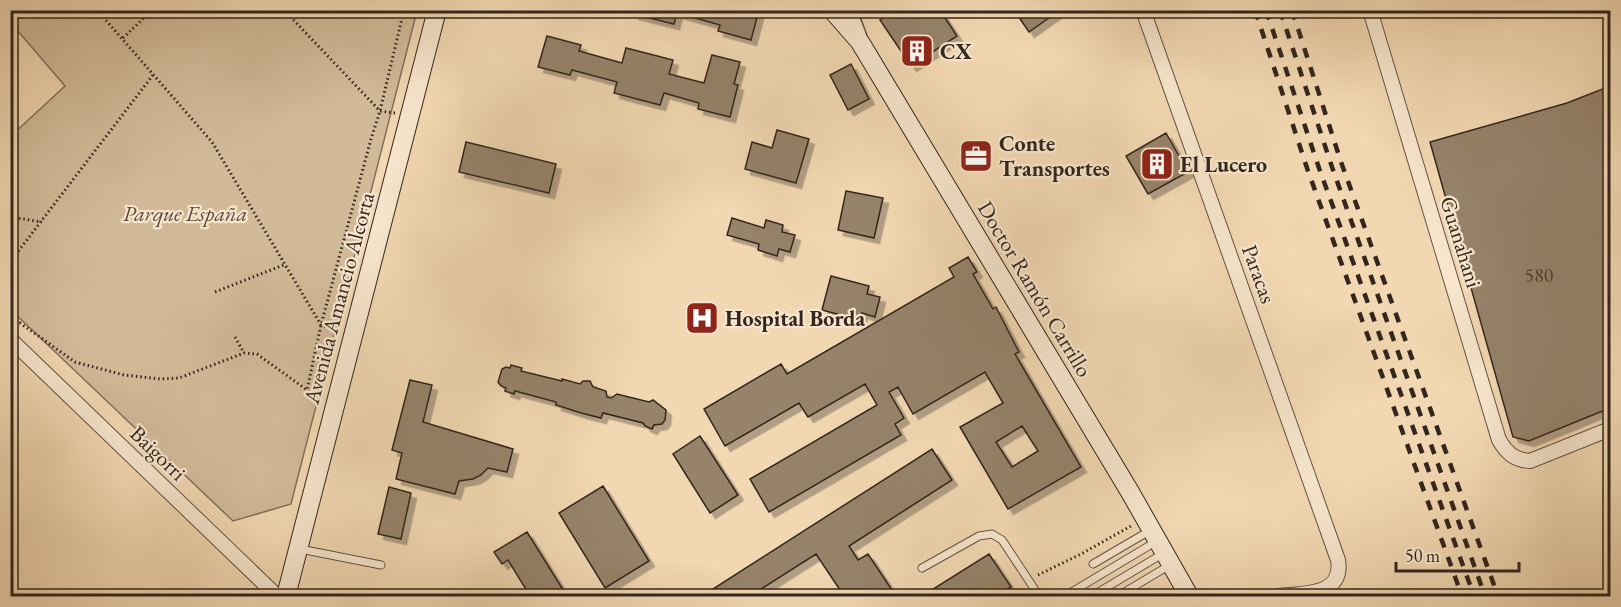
<svg xmlns="http://www.w3.org/2000/svg" width="1621" height="607" font-family="'EB Garamond',serif">
<defs>
<filter id="shadow"><feDropShadow dx="5.5" dy="5.5" stdDeviation="0" flood-color="#0004"/></filter>
</defs>
<rect width="100%" height="100%" fill="#f2d8b2"/>
<filter id="stains"><feTurbulence type="fractalNoise" baseFrequency=".00333" numOctaves="4"/><feColorMatrix values="0 0 0 0 .2 0 0 0 0 .09 0 0 0 0 .02 0 0 0 .5 -.17"/></filter>
<radialGradient id="worn" r=".72"><stop offset=".6" stop-color="#630" stop-opacity="0"/><stop offset="1" stop-color="#630" stop-opacity=".3"/></radialGradient>
<path fill="#d2ba99" stroke="#82705c" stroke-width="1.5" d="M 10,11 L 417,11 L 291,504 L 233,521 L 11,310 L 11,136 L 65,86 L 11,23 Z"/>
<path fill="#96836b" stroke="#33261e" stroke-width="1.5" fill-rule="evenodd" filter="url(#shadow)" d="M 634,10 L 759,10 L 751,40 L 718,31 L 720,25 L 677,13 L 674,24 L 633,14 Z
M 894,10 L 940,10 L 957,36 L 911,66 L 880,20 Z
M 1014,10 L 1060,10 L 1029,32 Z
M 547,36 L 581,45 L 579,51 L 622,63 L 626,48 L 673,60 L 669,74 L 704,83 L 712,55 L 740,62 L 734,84 L 738,85 L 730,117 L 698,109 L 699,103 L 664,93 L 660,105 L 614,93 L 617,82 L 572,70 L 570,75 L 538,67 Z
M 851,64 L 869,99 L 848,110 L 830,75 Z
M 1610,86 L 1610,408 L 1529,441 L 1513,437 L 1430,142 L 1567,103 Z
M 777,130 L 809,139 L 796,183 L 745,169 L 752,142 L 772,148 Z
M 1166,133 L 1188,172 L 1148,194 L 1126,156 Z
M 466,142 L 556,164 L 549,193 L 459,172 Z
M 846,191 L 883,198 L 874,238 L 838,230 Z
M 732,218 L 764,228 L 766,220 L 783,225 L 782,232 L 795,235 L 790,252 L 779,249 L 777,256 L 758,250 L 759,244 L 727,235 Z
M 968,257 L 977,272 L 973,274 L 993,309 L 996,307 L 1019,352 L 1015,354 L 1081,467 L 1008,509 L 960,427 L 1003,403 L 985,372 L 913,414 L 898,387 L 889,392 L 904,418 L 895,424 L 901,435 L 769,512 L 750,479 L 877,405 L 865,384 L 808,417 L 799,403 L 725,446 L 704,409 L 781,364 L 787,374 L 954,277 L 949,268 ZM 1022,426 L 1038,451 L 1012,467 L 996,442 Z
M 831,276 L 869,286 L 867,294 L 880,297 L 875,317 L 862,313 L 860,320 L 822,310 Z
M 511,365 L 522,368 L 521,371 L 562,381 L 562,379 L 580,384 L 583,381 L 590,381 L 593,387 L 606,391 L 607,397 L 611,398 L 617,394 L 649,402 L 653,400 L 666,410 L 665,420 L 662,424 L 654,425 L 652,429 L 645,426 L 643,423 L 603,413 L 601,418 L 581,413 L 556,405 L 556,402 L 515,391 L 514,394 L 505,391 L 506,388 L 501,386 L 498,382 L 502,369 L 506,367 L 510,368 Z
M 410,380 L 432,385 L 423,422 L 513,449 L 507,472 L 488,468 L 481,475 L 473,479 L 459,481 L 455,494 L 396,479 L 402,453 L 392,450 Z
M 700,436 L 738,495 L 710,513 L 673,454 Z
M 932,449 L 952,480 L 849,546 L 858,560 L 868,554 L 896,596 L 844,596 L 816,554 L 750,596 L 702,596 Z
M 603,486 L 649,561 L 605,588 L 559,513 Z
M 389,487 L 411,493 L 401,539 L 378,534 Z
M 527,532 L 567,596 L 530,596 L 508,560 L 502,564 L 494,552 Z
M 989,554 L 1011,587 L 996,596 L 922,596 Z"/>
<g fill="none" stroke-linecap="round" stroke-linejoin="round">
<defs>
<path id="service" d="M 300,549 L 381,565
M 1093,564 L 1151,530
M 922,568 L 979,536 L 992,534 L 1002,540 L 1039,596
M 1065,596 L 1157,541
M 1092,596 L 1164,553
M 1118,596 L 1170,565"/>
<path id="minor" d="M 1143,10 L 1338,560 C 1344,596 1304,593 1279,596
M 1370,10 L 1499,440 C 1507,453 1514,460 1530,461 L 1610,429
M 10,339 L 277,596"/>
<path id="tertiary" d="M 848,10 L 858,36"/>
<path id="secondary" d="M 832,10 L 860,42 L 1130,492 L 1189,596
M 286,596 L 437,10"/>
</defs>
<use href="#service" stroke="#635243" stroke-width="9"/>
<use href="#minor" stroke="#635243" stroke-width="16"/>
<use href="#tertiary" stroke="#635243" stroke-width="19"/>
<use href="#secondary" stroke="#33261e" stroke-width="20"/>
<path stroke="#33261e" stroke-width="3" stroke-dasharray="1.5 3" stroke-linecap="butt" d="M 97,10 L 212,142 L 321,325 L 338,330
M 284,10 L 380,111 L 395,113
M 10,17 L 18,10
M 123,38 L 152,10
M 10,217 L 42,222
M 10,262 L 153,75
M 215,292 L 286,264
M 16,326 L 20,323 L 75,362 L 124,375 L 160,379 L 179,378 L 244,353 L 257,354 L 307,390 L 321,325 L 371,139 L 380,111 L 404,10
M 235,337 L 244,353
M 1038,575 L 1081,554 L 1131,526"/>
<use href="#service" stroke="#f7e6cd" stroke-width="7"/>
<use href="#minor" stroke="#f7e6cd" stroke-width="14"/>
<use href="#tertiary" stroke="#f7e6cd" stroke-width="16"/>
<use href="#secondary" stroke="#f7e6cd" stroke-width="18"/>
<path stroke="#33261e" stroke-width="4.5" stroke-dasharray="10 10" stroke-linecap="butt" d="M 1255,10 L 1308,171 L 1462,596
M 1266,10 L 1319,168 L 1474,596
M 1280,10 L 1332,167 L 1485,596
M 1292,10 L 1341,162 L 1498,596"/>
</g>
<defs>
<symbol id="building-square" viewBox="-11 -11 22 22"><rect x="-9" y="-9" width="18" height="18" rx="4" fill="#8f2418" stroke="#f7e6cd"/><path d="M-4-6H4V6H1V3H-1V6H-4ZM-2.5-4.3h1.7v1.8h-1.7ZM.8-4.3h1.7v1.8H.8ZM-2.5-1h1.7V.8h-1.7ZM.8-1h1.7V.8H.8Z" fill="#fff"/></symbol>
<symbol id="office-square" viewBox="-11 -11 22 22"><rect x="-9" y="-9" width="18" height="18" rx="4" fill="#8f2418" stroke="#f7e6cd"/><path d="M-6-3h4V-5.5h4V-3h4V5H-6ZM-1-4.5V-3h2v-1.5ZM-6 0V1H6V0Z" fill="#fff"/></symbol>
<symbol id="hospital-square" viewBox="-11 -11 22 22"><rect x="-9" y="-9" width="18" height="18" rx="4" fill="#8f2418" stroke="#f7e6cd"/><path d="M-5-5h3v3.5h4V-5h3V5h-3V1.5h-4V5h-3Z" fill="#fff"/></symbol>
</defs>
<g fill-rule="evenodd">
<use href="#building-square" x="898" y="32" width="38" height="38"/>
<use href="#office-square" x="957" y="137" width="38" height="38"/>
<use href="#building-square" x="1138" y="145" width="38" height="38"/>
<use href="#hospital-square" x="683" y="299" width="38" height="38"/>
</g>
<g text-anchor="middle" dominant-baseline="central" stroke-width="4.5" stroke-linejoin="round" paint-order="stroke">
<g font-size="20" fill="#4c3d31">
<text x="1539" y="275">580</text>
</g>
<g font-size="22" font-weight="bold" fill="#33261e" stroke="#f7e6cd" text-anchor="start">
<text x="940" y="51">CX</text>
<text x="999" y="143">Conte<tspan x="999" dy="25">Transportes</tspan></text>
<text x="1180" y="164">El Lucero</text>
<text x="725" y="318">Hospital Borda</text>
</g>
<g font-size="22" font-style="italic" fill="#5b4b3d" stroke="#f7e6cd">
<text x="185" y="213">Parque España</text>
</g>
<g font-size="22" fill="#33261e" stroke="#f7e6cd">
<text transform="translate(1461 242) rotate(73)">Guanahani</text>
<text transform="translate(1259 274) rotate(70)">Paracas</text>
<text transform="translate(1035 289) rotate(59)">Doctor Ramón Carrillo</text>
<text transform="translate(339 298) rotate(-75)">Avenida Amancio Alcorta</text>
<text transform="translate(158 453) rotate(44)">Baigorri</text>
</g>
</g>
<rect width="1621" height="607" fill="none" stroke="#f2d8b2" stroke-width="36"/>
<rect x="12" y="12" width="1597" height="583" fill="none" stroke="#33261e" stroke-width="3"/>
<rect x="18" y="18" width="1585" height="571" fill="none" stroke="#33261e" stroke-width="1.5"/>
<path d="M1396 562v9h123v-9" fill="none" stroke="#33261e" stroke-width="3"/>
<text x="1405" y="562" font-size="18" fill="#33261e" stroke="#f7e6cd" stroke-width="4.5" paint-order="stroke">50 m</text>
<rect width="100%" height="100%" filter="url(#stains)"/>
<rect width="100%" height="100%" fill="url(#worn)"/>
</svg>
